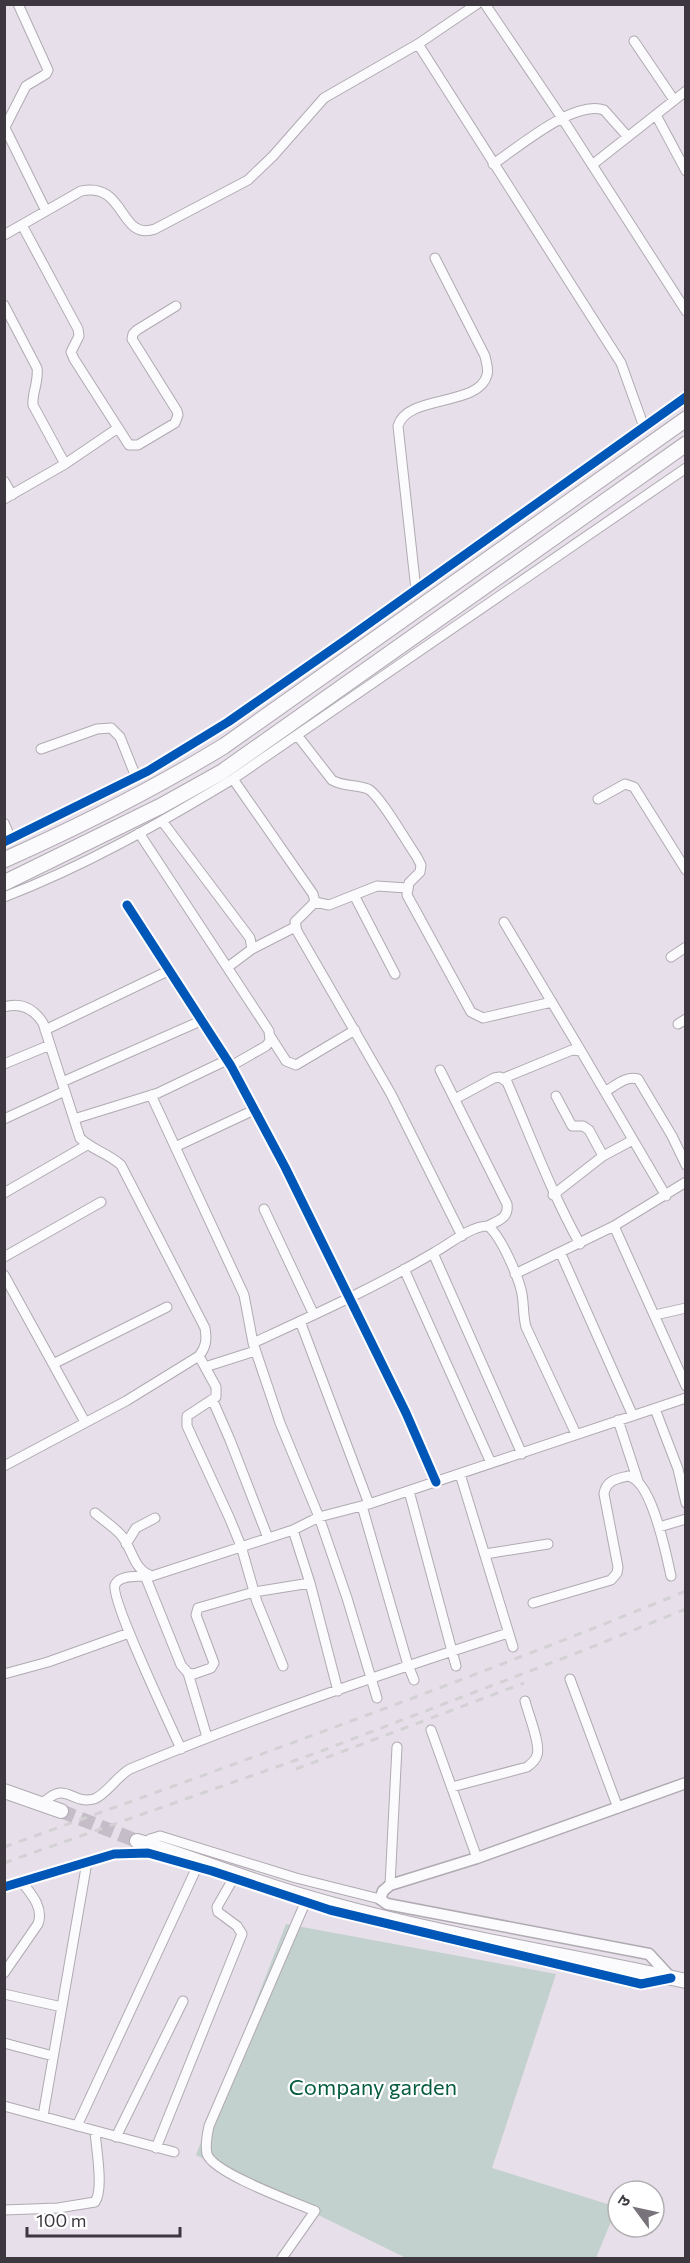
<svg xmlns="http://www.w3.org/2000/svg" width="690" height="2263" font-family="Commissioner,'Noto Sans Devanagari',sans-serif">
<rect width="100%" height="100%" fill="#e7dfea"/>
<path fill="#c2d1cd" d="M 286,1924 L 556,1974 L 492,2168 L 617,2207 L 596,2258 L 406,2258 L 196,2155 Z"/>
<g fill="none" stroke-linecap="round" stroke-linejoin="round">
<path stroke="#c5bec8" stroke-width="14" stroke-dasharray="14 7" stroke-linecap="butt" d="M 61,1811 L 137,1841"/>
<defs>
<path id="minor" d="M 485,4 L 562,118 L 686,311
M 634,41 L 674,100
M 418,44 L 621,363 L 644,427
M 656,115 L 686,171
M 4,126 L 46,211
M 5,127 L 26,86 L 46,74 L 48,70 L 18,4
M 493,164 C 518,148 574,99 604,110 L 628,137
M 592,165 L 686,91
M 22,225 L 78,329 L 79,336 L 71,352 L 74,359 L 129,445 L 138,445 L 175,423 L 178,415 L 177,411 L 132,339 L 133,334 L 137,330 L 176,306
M 4,235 L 81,191 C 126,181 119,242 155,229 L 248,180 L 273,156 L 324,98 L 418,44 L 477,4
M 4,305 L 37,368 C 39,382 32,392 33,405 L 65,464
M 4,481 L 12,495
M 4,499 L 65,464 L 118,428
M 416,590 L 398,426 C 407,394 479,407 487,375 C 489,369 486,362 485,356 L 435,258
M 297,735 L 332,780 C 343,787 356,784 368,789 C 380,795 407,843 417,857 L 421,865 L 420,872 L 409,883 L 407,895 L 471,1012 L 483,1018 L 552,1002
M 41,749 L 97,729 L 111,728 L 120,737 L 136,777
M 233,779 L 313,894 L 315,902 L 295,922 L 297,931 L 391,1094 L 462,1236
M 598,799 L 625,784 L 634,787 L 686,870
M 162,821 L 250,938 L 252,949 L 228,967
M 4,823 L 11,839
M 139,833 L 269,1031 L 270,1041 L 266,1046 L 231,1066
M 4,842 L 148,771 L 228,722 L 347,639 L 686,397
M 354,895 L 395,974
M 4,897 C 85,866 160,823 233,779 L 686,468
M 315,902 L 329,905 L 377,886 L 407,888
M 127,905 L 231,1066 L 285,1167 L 406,1413 L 436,1482
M 504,922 L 581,1051
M 252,949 L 295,927
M 671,957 L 686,947
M 4,1007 C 21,1002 34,1009 43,1023 L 80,1138 C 92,1150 108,1153 121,1165 L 205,1328 C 207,1340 206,1347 199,1356 L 126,1401 L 4,1466
M 678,1024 L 686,1019
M 45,1030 L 170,970
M 270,1036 L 286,1061 L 296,1065 L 355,1030
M 4,1064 L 50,1045
M 440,1070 L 507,1204 C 509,1218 499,1220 488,1226
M 504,1078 L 572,1050 L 581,1051 L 666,1196
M 62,1082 L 203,1020
M 606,1091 C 615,1086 627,1075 638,1079 L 672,1136 L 686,1165
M 151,1095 L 244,1295 L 253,1343 L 280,1423 L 319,1517 L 347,1598 L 377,1698
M 556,1096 L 572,1126 L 583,1126 L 589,1130 L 603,1156
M 455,1099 L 494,1078 L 500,1077 L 507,1082 C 531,1137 551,1192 580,1244
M 4,1119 L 65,1091
M 74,1119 L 158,1093 L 227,1060
M 175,1147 L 254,1110
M 4,1193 L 87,1145
M 553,1195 L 603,1156 L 633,1140
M 264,1209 L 314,1315
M 614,1226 L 686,1386
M 433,1253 L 522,1454
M 561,1254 L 633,1416
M 4,1257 L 101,1202
M 404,1269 L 491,1463
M 515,1274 L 614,1226 L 686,1182
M 4,1275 L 85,1422
M 655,1315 L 686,1308
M 300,1321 L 369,1504
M 253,1343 C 314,1315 376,1287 435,1252 C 450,1244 470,1226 488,1226 C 501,1236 519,1278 522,1294 C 524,1306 523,1316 526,1327 L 576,1434
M 199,1356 L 216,1387 L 216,1397 L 187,1416 L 187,1426 L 229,1517 L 241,1546 L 257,1602 L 283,1666
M 53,1364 L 167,1307
M 205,1367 L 255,1351
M 213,1401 L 230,1440 L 268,1538
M 655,1409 L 678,1469 L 686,1503
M 618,1420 L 638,1481
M 460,1474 L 513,1647
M 409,1491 L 456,1666
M 362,1506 L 408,1665 L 414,1680
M 95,1513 C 103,1520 114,1527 121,1535 C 133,1549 133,1570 152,1576 L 293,1530 L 319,1517 L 369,1504 L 686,1398
M 659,1527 L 686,1519
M 293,1530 L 310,1583 L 338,1691
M 126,1544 L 136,1528 L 155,1518
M 485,1554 L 548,1544
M 144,1573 L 181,1665 L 188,1673 L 194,1674 L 211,1668 L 214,1663 L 196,1615 L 198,1608 L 254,1592 L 310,1583
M 145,1576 C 136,1577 119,1575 115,1585 C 110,1599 171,1726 181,1749
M 533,1603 L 611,1580 L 617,1573 L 618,1567 L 604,1494 C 606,1480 617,1479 628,1476 C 652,1480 666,1554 671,1576
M 188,1673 L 207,1737
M 4,1674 L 48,1662 L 129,1633
M 570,1679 L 618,1808
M 431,1730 L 477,1858
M 452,1787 L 527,1767 C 531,1764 536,1760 537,1755 C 541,1745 528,1713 525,1701
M 42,1804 C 67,1779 70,1805 94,1799 C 106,1795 117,1776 130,1769 C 254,1717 381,1674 508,1633
M 145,1843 L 150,1839 L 160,1836 L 296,1878 L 380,1899
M 390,1885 L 397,1747
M 4,1887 L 114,1854 C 140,1850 160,1856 184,1863
M 436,1936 L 641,1984 L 665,1979
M 4,1973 L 38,1924 C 44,1907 31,1894 21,1881
M 4,1994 L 62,2007
M 4,2043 L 53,2056
M 4,2106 L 174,2152
M 43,2116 L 87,1862
M 77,2126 L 197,1867
M 116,2137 L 183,2001
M 156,2148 L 242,1934 L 237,1926 L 218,1912 L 217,1907 L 233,1879
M 4,2210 L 58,2208 L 95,2202 C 104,2189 96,2148 95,2131
M 282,2258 L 315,2211 C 294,2202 213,2173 207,2154 C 205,2145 207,2135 209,2126 L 305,1903"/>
<path id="tertiary" d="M 671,1978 L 649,1954 L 387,1904 L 380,1899 L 383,1891 L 390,1885 L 477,1858 L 686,1783"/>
<path id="primary" d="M 4,1791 L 61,1811
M 137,1841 C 202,1861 265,1887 331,1904 C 447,1936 567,1955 686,1981"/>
<path id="trunk" d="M 4,860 C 80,826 154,789 224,746 L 686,419
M 4,883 L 161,806 L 222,772 L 686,444"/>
</defs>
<use href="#minor" stroke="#b0aab2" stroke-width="11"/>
<use href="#tertiary" stroke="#b0aab2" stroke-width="13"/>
<use href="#primary" stroke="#b0aab2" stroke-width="16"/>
<use href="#trunk" stroke="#b0aab2" stroke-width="17"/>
<use href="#minor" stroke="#fbfafc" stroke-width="9"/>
<use href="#tertiary" stroke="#fbfafc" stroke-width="10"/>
<use href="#primary" stroke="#fbfafc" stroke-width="14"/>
<use href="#trunk" stroke="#fbfafc" stroke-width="15"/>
<path stroke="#d3d1d4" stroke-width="3" stroke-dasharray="8 8" stroke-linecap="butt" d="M 296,1769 L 524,1683
M 4,1847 C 233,1765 461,1683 686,1591
M 4,1863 L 316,1753 L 582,1651 L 686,1609"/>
<defs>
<path id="cycleway" d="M 4,842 L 148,771 L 228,722 L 347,639 L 686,397
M 127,905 L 231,1066 L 285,1167 L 406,1413 L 436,1482
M 4,1887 L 114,1854 L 148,1853 L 212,1871 L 330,1910 L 641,1984 L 671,1978"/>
</defs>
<use href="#cycleway" stroke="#fff" stroke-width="13"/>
<use href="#cycleway" stroke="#0057b8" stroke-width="9"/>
</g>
<g text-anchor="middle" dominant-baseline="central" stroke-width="4.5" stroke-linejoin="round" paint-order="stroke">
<g font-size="22" fill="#065c40" stroke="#fff">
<text x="373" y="2086">Company garden</text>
</g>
</g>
<rect width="690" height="2263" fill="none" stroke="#3d383f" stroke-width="12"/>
<g transform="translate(636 2209) rotate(303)"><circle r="28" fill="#ffffff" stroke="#b1afb2" stroke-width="1.5"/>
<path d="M0-4.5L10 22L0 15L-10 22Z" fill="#78727b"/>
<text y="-9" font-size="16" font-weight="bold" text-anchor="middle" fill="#3d383f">उ</text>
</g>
<path d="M27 2227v9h153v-9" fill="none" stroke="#3d383f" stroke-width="3"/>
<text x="36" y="2227" font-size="18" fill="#3d383f" stroke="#ffffff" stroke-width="4.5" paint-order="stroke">100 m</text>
</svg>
